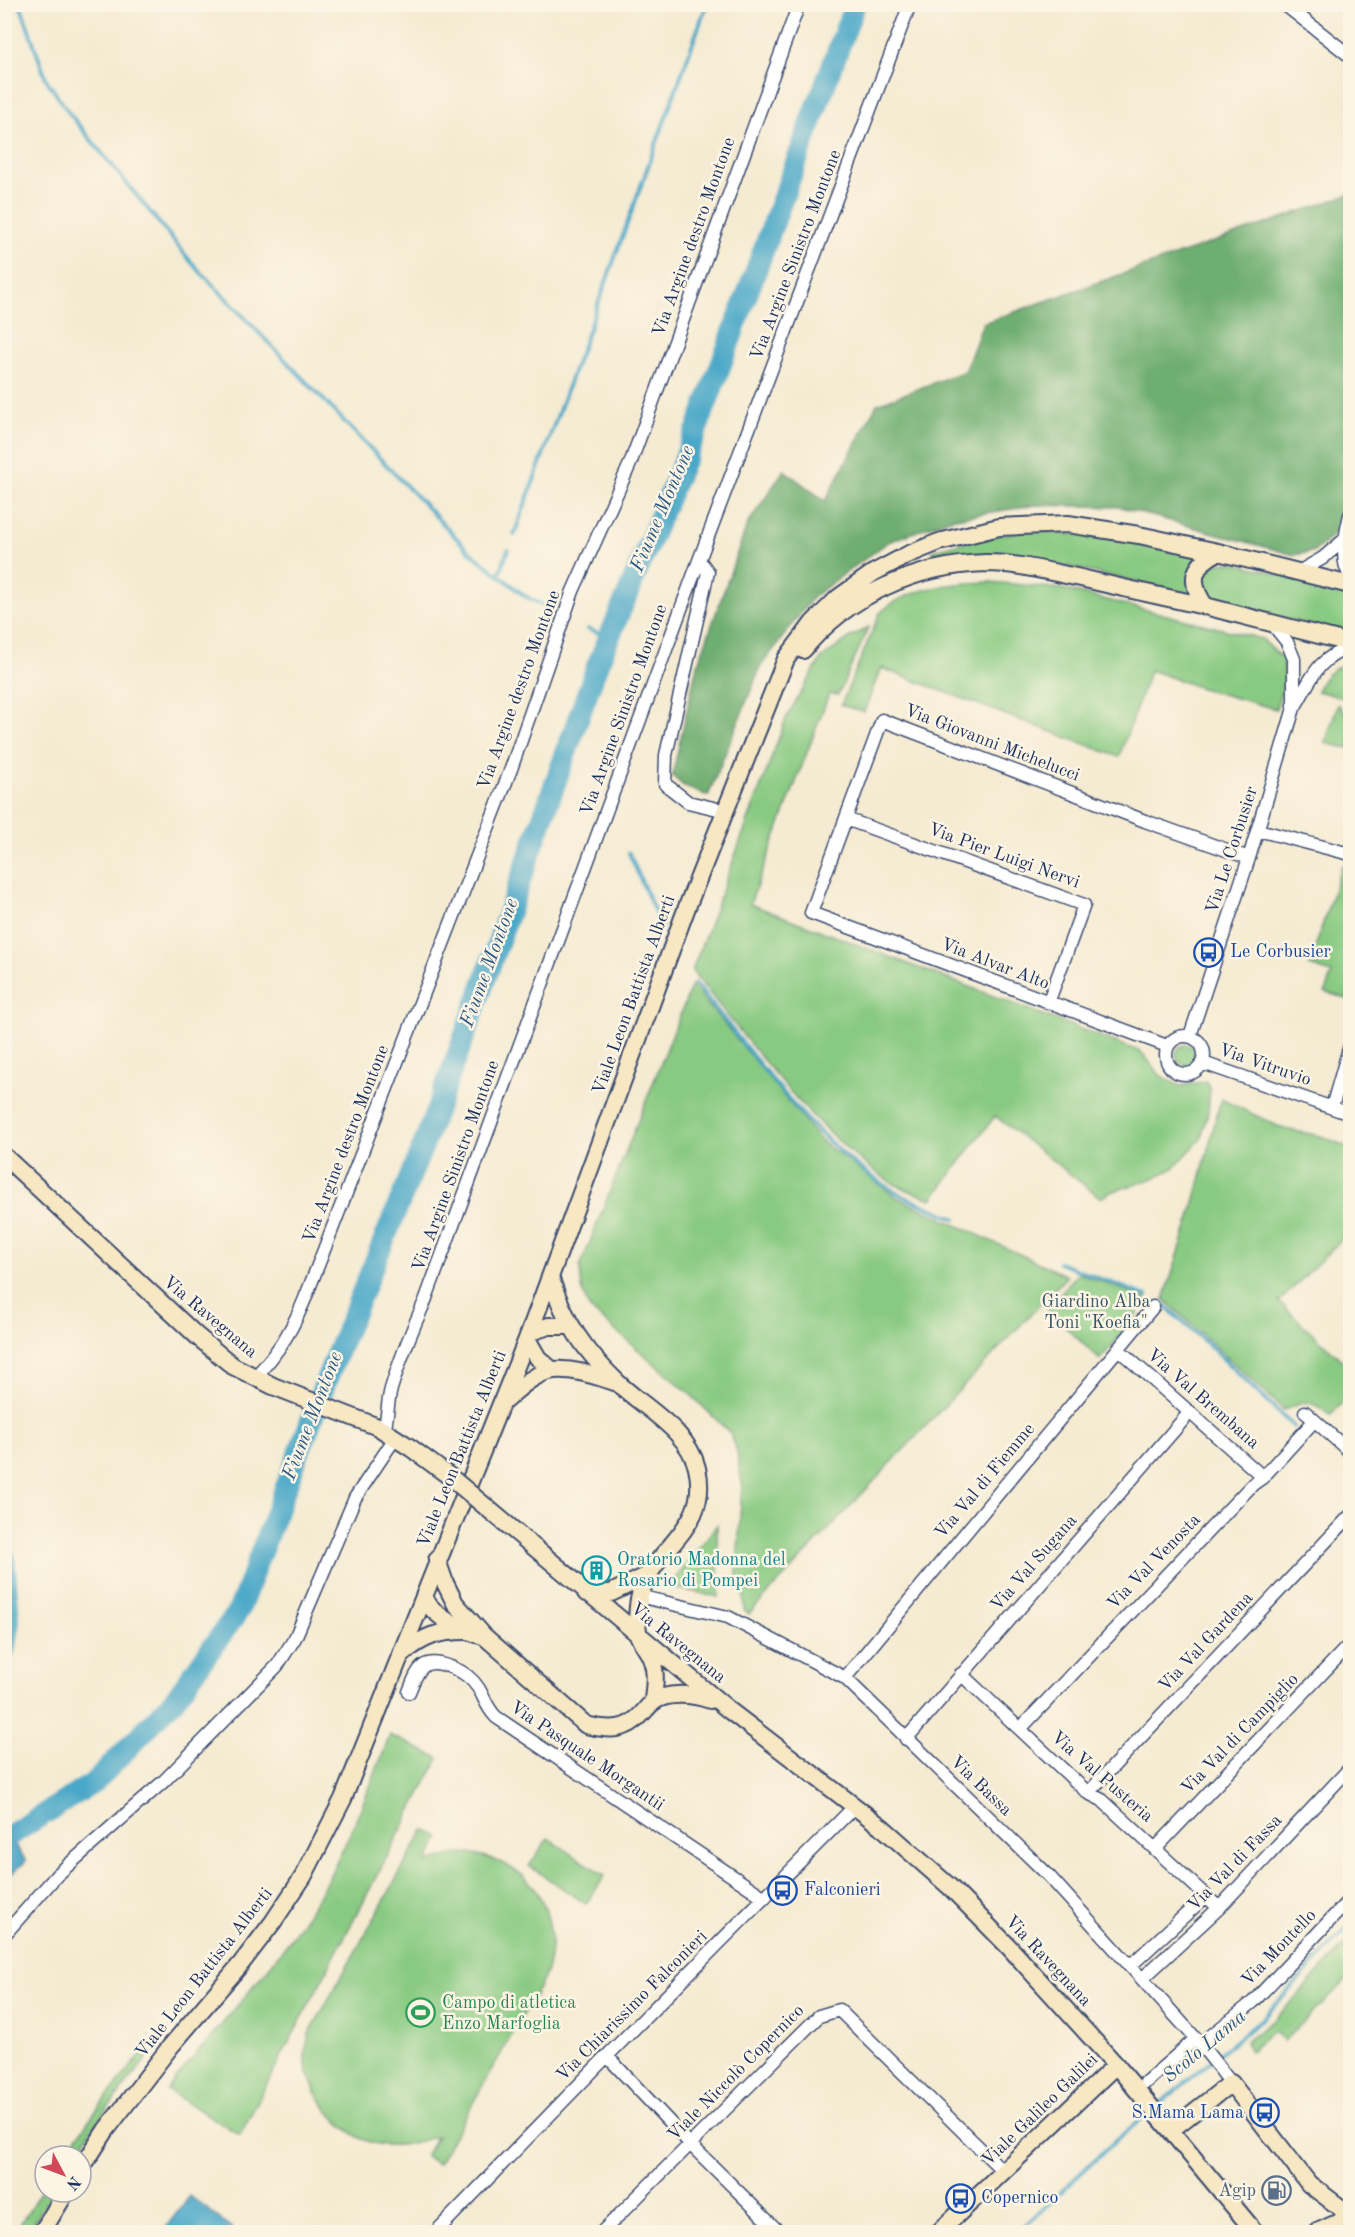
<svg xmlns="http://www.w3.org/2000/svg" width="1355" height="2237" font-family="'Old Standard TT',serif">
<rect width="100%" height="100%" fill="#fcf5e5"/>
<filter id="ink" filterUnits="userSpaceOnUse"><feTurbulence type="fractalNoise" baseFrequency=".0167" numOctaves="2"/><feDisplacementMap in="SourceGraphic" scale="12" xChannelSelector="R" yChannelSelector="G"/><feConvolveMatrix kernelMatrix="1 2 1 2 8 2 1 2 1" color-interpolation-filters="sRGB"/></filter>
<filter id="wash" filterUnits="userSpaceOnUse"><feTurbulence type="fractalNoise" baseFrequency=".008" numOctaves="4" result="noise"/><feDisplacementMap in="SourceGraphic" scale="24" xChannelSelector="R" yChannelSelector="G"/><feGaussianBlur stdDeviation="1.35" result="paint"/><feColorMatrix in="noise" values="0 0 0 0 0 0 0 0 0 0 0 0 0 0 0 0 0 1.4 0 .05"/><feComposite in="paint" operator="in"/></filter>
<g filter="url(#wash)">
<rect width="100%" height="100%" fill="#f5ebd2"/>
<path fill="#89ca82" stroke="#527c70" stroke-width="1.5" d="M 1035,531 L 1104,537 L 1202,555 L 1191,594 L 1074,568 L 1004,555 L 959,556 L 933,561 L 932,551 L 981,537 Z
M 1223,562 L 1240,564 L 1350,593 L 1350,636 L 1211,599 L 1205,594 L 1201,577 C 1207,568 1212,564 1223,562 Z
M 990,582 L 1063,589 L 1262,639 L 1284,660 L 1284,683 L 1276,709 L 1204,689 L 1150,670 L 1119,757 L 881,668 L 864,712 L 841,705 L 880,613 C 907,587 954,583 990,582 Z
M 869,627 L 838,695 L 829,694 L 750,904 L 1141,1052 L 1161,1076 L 1180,1086 L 1206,1081 L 1210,1089 L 1208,1112 L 1201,1139 L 1174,1168 L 1154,1178 L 1111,1192 L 1101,1198 L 995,1116 L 932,1199 C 918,1194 902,1189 889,1181 C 812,1130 750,1043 692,971 L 787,716 L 821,659 L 849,638 Z
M 1350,661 L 1350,706 L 1344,698 L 1317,691 C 1325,672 1333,669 1350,661 Z
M 1338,704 L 1350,720 L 1350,749 L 1325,743 Z
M 1342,865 L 1350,867 L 1350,986 L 1347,999 L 1325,992 L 1332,973 L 1309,966 Z
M 692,985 L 822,1142 L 898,1198 L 1067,1276 L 749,1614 L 744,1610 L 744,1592 L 736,1588 L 742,1483 L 736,1448 L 730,1433 L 688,1392 L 590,1309 C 582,1296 581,1283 580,1267 Z
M1176 1055a10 10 0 1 1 20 0a10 10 0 1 1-20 0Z
M 1221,1099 L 1284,1129 L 1321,1136 L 1350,1148 L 1350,1231 L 1279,1302 L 1350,1368 L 1350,1394 L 1331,1415 C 1308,1400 1310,1399 1284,1410 L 1164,1299 L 1190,1218 Z
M 1078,1273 L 1146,1298 L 1133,1321 L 1100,1360 L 1047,1309 Z
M 717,1525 L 719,1597 L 669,1587 Z
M 390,1735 L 439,1758 L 240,2135 L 167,2090 C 205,2042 247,1997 284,1948 C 332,1885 362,1809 390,1735 Z
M 424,1830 L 440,1837 L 427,1863 C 458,1849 482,1851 513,1869 C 548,1889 558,1938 546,1973 C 539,1992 524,2012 515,2029 C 489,2074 464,2119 438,2164 L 425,2156 L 437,2136 C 417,2142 399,2148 378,2144 C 342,2138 307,2092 305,2056 C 305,2049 308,2041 309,2034 Z
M 548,1838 L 605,1876 L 586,1904 L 529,1866 Z
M 1350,1939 L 1350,1977 L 1284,2041 L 1274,2031 L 1250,2051 L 1245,2042 L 1275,2019 Z
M 142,2053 L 148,2057 L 96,2123 L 75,2156 L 64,2156 L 94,2113 Z
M 45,2184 L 45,2192 L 52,2192 L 29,2232 L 5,2232 L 5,2226 L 16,2231 Z"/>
<path fill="#6eae70" stroke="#446e67" stroke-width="1.5" d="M 1350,194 L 1350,470 L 1337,529 L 1328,540 L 1315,551 L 1294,555 L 1120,507 L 1036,505 L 949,519 L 888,542 L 813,597 L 761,666 L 708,796 L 685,787 L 672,776 L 696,670 L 747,525 L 784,470 L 825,501 L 877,404 L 965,371 L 983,323 Z"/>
<path fill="#49a7c8" stroke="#326b93" stroke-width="1.5" d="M 5,1830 L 26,1861 L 5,1880 L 4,1880 Z
M 190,2196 L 237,2232 L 162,2232 Z"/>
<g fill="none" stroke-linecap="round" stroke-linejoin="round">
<path stroke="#49a7c8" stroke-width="4" d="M 20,4 L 46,79 L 69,113 L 192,263 L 469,551 L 525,596 L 555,612
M 514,535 L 707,4
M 499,575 L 508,550
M 588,629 L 609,638
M 629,853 L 662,928
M 695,983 C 756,1058 816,1148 901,1195 C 919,1204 938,1211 956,1219
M 1059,1263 L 1147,1296
M 1162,1303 L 1212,1348 L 1294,1427
M 1157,2106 L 1263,2018 L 1350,1925
M 1018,2232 L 1115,2141 L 1148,2113"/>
<path stroke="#49a7c8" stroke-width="22" d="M 4,1556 L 9,1621 L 4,1652
M 4,1839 L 95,1782 L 175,1699 L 239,1610 L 331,1368 L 425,1141 L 469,1024 L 597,666 L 694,437 L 855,4"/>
</g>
</g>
<g filter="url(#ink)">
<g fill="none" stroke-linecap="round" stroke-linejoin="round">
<defs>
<path id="street" d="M 1284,4 L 1350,56
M 1350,515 C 1346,532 1339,561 1350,575
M 698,563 L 703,565 L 708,572 L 666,755 L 665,784 L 688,802 L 726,811
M 1297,573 L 1323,558 L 1344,540
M 1271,622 L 1287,642 L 1294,659 L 1294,707
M 846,819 L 1084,905 L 1048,1003
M 1258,830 L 1350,854
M1166 1055a19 19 0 1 1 38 0a19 19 0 1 1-38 0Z
M 1190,1036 L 1249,858 L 1294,708 C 1312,679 1315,660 1350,647
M 1167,1046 L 811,913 L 882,720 L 1145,821 L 1249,858
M 1203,1063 L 1350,1114
M 1332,1107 L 1350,1045
M 1118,1349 L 1263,1477
M 254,1378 C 280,1351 295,1325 308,1291 L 511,769 L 573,591 L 630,464 L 799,4
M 1305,1412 L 1350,1452
M 384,1431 C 388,1417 387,1403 391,1389 C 400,1359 412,1330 425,1301 L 698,563 L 910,4
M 647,1598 L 728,1617 L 845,1678 L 1048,1875 L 1198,2041 L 1231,2083
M 961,1674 L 1088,1793 L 1102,1800 L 1219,1908
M 845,1678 L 1153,1307
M 409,1692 C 419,1666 424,1656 453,1668 C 464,1672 472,1678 479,1689 C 485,1699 487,1708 496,1717 L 765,1898
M 1020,1729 L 1253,1484 L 1263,1477 L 1314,1421
M 906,1739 L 1190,1412
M 1088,1793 L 1350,1516
M 1156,1848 L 1350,1644
M 4,1935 L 57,1875 L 164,1781 L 277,1666 L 295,1638 L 355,1498 L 395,1438
M 1130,1966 L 1206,1896
M 1142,1979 L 1219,1908 L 1350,1768
M 607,2056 L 690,2144 L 779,2232
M 1146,2082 L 1191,2043 L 1207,2039 L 1253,2002 L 1350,1899
M 436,2232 L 607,2056 L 855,1806
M 602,2232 L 819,2016 L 839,2010 L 1004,2172"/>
<path id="secondary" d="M 1350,585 L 1218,552 C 1191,566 1189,582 1205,606 L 1350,643
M 803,650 C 847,595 917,565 986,563 C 1018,563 1050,572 1081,578 C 1122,588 1164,597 1205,606
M 4,1156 L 198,1337 L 233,1366 L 273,1386 L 378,1427 L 411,1448 L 449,1476
M 550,1277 C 566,1324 583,1349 618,1383 C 644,1408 688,1430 697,1468 C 711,1528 656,1545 641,1592 C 637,1604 636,1624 639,1637 C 642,1645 650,1652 652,1661 C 657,1674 654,1688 653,1701
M 530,1332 L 549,1326 L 570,1326
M 527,1339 L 538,1358 L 552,1370
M 502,1403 C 516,1391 535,1372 554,1370 C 575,1368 598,1377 618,1383
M 486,1507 L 730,1711 L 883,1828 L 950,1887 L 1009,1947 L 1116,2065 L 1255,2232
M 437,1560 L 445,1583 L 455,1603 L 484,1636 L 586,1725 C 603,1729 621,1732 635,1720 C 642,1715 646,1708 652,1703 C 666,1691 694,1694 710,1700
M 586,1593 L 611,1593 L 648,1575
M 424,1598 C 436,1619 460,1629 483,1636
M 402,1654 C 424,1636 438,1631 466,1631
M 1171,2130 L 1231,2083 L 1309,2184 L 1350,2215
M 81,2169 L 106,2130 L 170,2047 L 240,1965 L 273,1922 L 303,1877 L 343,1799 L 527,1339 L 687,907 L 786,659 L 813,623 L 838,598 L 873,573 L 907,555 L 939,542 L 999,527 L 1068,524 L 1139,535 L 1218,552
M 42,2232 L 66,2192
M 939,2232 L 1116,2065
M 1317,2232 L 1339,2222 L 1350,2219"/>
</defs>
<use href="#street" stroke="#3c4b6f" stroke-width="15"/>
<use href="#secondary" stroke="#3c4b6f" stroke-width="20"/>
<use href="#street" stroke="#fff" stroke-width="12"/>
<use href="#secondary" stroke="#f7e8c3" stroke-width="16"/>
<defs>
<path id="secondary-bridge" d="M 449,1476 L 486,1507"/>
</defs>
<use href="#secondary-bridge" stroke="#3c4b6f" stroke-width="20" stroke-linecap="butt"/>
<use href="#secondary-bridge" stroke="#f7e8c3" stroke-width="16"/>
</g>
</g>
<defs>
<symbol id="bus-ring" viewBox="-11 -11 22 22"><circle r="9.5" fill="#fcf5e5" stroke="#1a4fb4" stroke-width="1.5"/><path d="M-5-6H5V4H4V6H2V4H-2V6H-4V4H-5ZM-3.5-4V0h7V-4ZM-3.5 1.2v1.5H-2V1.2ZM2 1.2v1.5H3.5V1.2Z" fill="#1a4fb4"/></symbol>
<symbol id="building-ring" viewBox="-11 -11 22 22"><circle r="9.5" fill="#fcf5e5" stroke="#0f9aa8" stroke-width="1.5"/><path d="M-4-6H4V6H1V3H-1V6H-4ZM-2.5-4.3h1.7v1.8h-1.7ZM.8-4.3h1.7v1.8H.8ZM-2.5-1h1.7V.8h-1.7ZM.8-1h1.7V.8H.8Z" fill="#0f9aa8"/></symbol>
<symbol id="stadium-ring" viewBox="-11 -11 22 22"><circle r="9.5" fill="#fcf5e5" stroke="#2e9e5b" stroke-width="1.5"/><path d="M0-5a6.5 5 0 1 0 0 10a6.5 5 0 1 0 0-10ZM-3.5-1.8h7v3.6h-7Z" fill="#2e9e5b"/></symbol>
<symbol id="fuel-ring" viewBox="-11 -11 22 22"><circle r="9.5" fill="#fcf5e5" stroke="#5c6f8a" stroke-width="1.5"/><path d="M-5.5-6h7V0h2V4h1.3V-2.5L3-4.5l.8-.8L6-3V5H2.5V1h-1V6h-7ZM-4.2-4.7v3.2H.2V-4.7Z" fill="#5c6f8a"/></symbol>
</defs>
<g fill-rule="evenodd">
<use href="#bus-ring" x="1192" y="936" width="33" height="33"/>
<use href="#building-ring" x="580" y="1554" width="33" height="33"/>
<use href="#bus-ring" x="766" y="1874" width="33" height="33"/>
<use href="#stadium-ring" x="404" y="1996" width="33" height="33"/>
<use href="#bus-ring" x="1248" y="2096" width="33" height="33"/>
<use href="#fuel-ring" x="1260" y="2174" width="33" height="33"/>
<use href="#bus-ring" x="944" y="2182" width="33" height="33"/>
</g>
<g text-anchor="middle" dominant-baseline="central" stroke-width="5" stroke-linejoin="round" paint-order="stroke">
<g font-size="18" fill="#1b2f5e" stroke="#fcf5e5">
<text transform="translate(694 237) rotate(-70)">Via Argine destro Montone</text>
<text transform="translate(796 255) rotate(-69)">Via Argine Sinistro Montone</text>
<text transform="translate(519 690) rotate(-70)">Via Argine destro Montone</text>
<text transform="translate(624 710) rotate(-70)">Via Argine Sinistro Montone</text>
<text transform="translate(992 743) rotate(21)">Via Giovanni Michelucci</text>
<text transform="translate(1232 850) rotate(-72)">Via Le Corbusier</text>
<text transform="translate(1004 856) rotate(20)">Via Pier Luigi Nervi</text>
<text transform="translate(995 964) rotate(21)">Via Alvar Alto</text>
<text transform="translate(634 995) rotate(-70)">Viale Leon Battista Alberti</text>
<text transform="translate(1265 1065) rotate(19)">Via Vitruvio</text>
<text transform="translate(346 1144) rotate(-69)">Via Argine destro Montone</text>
<text transform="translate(456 1166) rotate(-70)">Via Argine Sinistro Montone</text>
<text transform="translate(210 1317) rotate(40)">Via Ravegnana</text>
<text transform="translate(1203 1399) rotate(41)">Via Val Brembana</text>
<text transform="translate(462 1449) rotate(-68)">Viale Leon Battista Alberti</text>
<text transform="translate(985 1481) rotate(-50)">Via Val di Fiemme</text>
<text transform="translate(1154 1562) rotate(-46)">Via Val Venosta</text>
<text transform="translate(1034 1563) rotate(-49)">Via Val Sugana</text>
<text transform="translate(1206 1642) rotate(-47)">Via Val Gardena</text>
<text transform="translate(678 1643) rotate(39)">Via Ravegnana</text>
<text transform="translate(1240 1734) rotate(-46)">Via Val di Campiglio</text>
<text transform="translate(587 1756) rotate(34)">Via Pasquale Morgantii</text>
<text transform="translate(1102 1777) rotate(41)">Via Val Pusteria</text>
<text transform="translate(981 1786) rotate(44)">Via Bassa</text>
<text transform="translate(1235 1863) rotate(-46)">Via Val di Fassa</text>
<text transform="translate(1279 1948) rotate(-46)">Via Montello</text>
<text transform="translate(1048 1961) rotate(47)">Via Ravegnana</text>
<text transform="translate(204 1973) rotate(-52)">Viale Leon Battista Alberti</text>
<text transform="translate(632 2006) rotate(-45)">Via Chiarissimo Falconieri</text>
<text transform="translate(736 2073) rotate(-45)">Viale Niccolò Copernico</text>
<text transform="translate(1040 2110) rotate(-44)">Viale Galileo Galilei</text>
</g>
<g font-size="18" fill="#164399" stroke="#fcf5e5" text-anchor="start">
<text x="1230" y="952">Le Corbusier</text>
<text x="804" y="1890">Falconieri</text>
<text x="1244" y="2113" text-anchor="end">S.Mama Lama</text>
<text x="981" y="2198">Copernico</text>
</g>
<g font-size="18" fill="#365667" stroke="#fcf5e5">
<text x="1096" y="1302">Giardino Alba<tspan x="1096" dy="21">Toni "Koefia"</tspan></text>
</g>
<g font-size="18" fill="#0d838f" stroke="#fcf5e5" text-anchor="start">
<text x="617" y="1560">Oratorio Madonna del<tspan x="617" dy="21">Rosario di Pompei</tspan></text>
</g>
<g font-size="18" fill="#27864d" stroke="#fcf5e5" text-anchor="start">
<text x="442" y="2003">Campo di atletica<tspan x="442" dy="21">Enzo Marfoglia</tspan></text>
</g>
<g font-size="18" fill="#4e5e75" stroke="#fcf5e5" text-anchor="end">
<text x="1256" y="2191">Agip</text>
</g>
<g font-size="20" font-style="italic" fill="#2b5983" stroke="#fcf5e5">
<text transform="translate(663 509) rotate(-67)">Fiume Montone</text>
<text transform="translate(490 963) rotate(-70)">Fiume Montone</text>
<text transform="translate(313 1416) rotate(-69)">Fiume Montone</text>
<text transform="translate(1205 2047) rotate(-40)">Scolo Lama</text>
</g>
</g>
<rect width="1355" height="2237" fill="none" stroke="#fcf5e5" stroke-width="24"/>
<g transform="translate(63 2174) rotate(131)"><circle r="28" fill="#fcf5e5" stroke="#a2a6af" stroke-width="1.5"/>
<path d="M0-4.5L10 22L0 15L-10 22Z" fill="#d1495b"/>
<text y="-9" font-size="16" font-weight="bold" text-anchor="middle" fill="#1b2f5e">N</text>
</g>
</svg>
